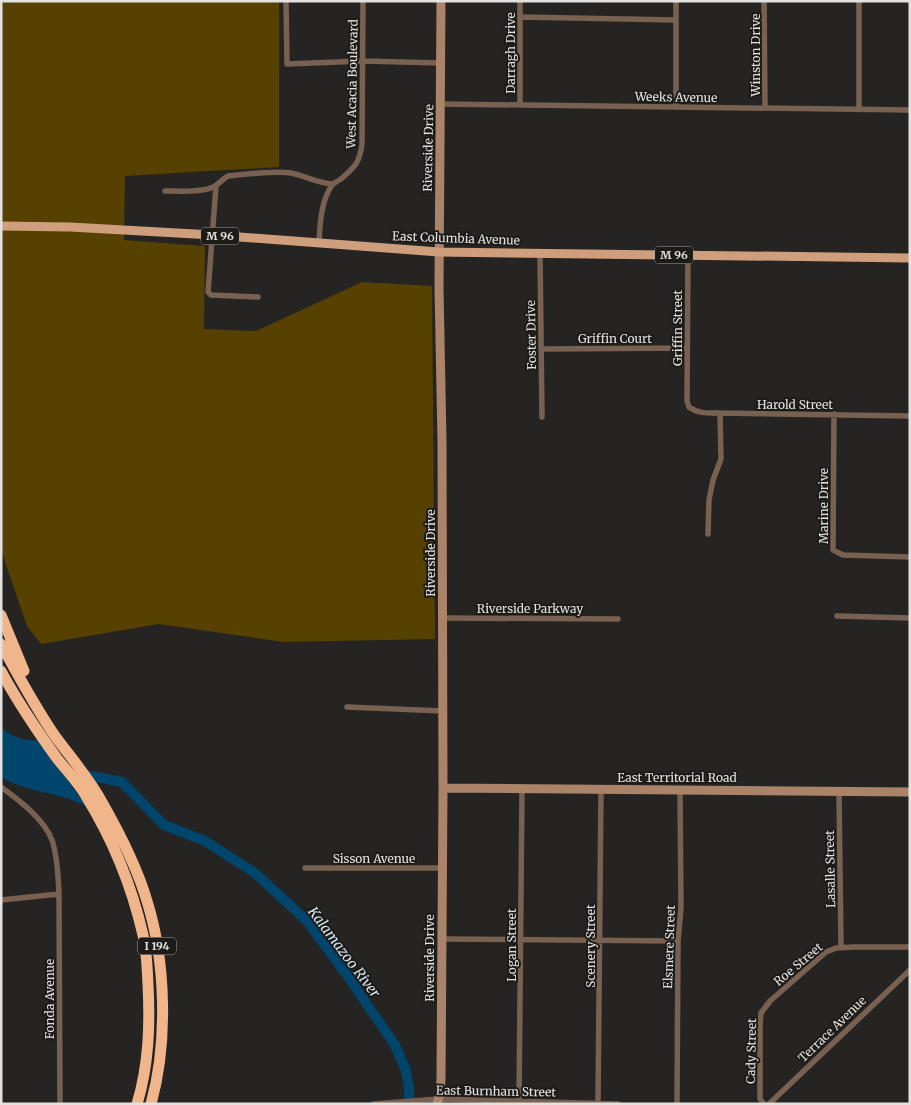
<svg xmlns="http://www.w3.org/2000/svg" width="911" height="1105" font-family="Merriweather,serif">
<rect width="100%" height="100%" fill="#252422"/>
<path fill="#564100" d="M 1,1 L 279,1 L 279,167 L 125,176 L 124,240 L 205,246 L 204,329 L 256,331 L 362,282 L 432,286 L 435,639 L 283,642 L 159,624 L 41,644 L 27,626 L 1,550 Z"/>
<path fill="#00456b" d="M 1,728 C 13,737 23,741 39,740 L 86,806 C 78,803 71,799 63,797 C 42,791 20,789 1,777 Z"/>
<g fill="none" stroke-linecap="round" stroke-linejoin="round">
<path stroke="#00456b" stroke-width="10" d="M 80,774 L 122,782 L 164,825 L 205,841 L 255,873 L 307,921 L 346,974 L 395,1045 L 406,1071 L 409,1089 L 409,1104"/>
<path stroke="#796151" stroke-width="5.5" d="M 286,1 L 287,64 L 363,61 L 441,63
M 764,1 L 765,108
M 520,17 L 676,20
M 441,104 L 910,110
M 520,105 L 520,1
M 676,107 L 676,1
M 859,110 L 859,1
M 216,186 L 208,292 L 211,295 L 258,297
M 165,191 C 178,191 204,193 215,186 C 220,183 221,180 228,176 C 243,174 276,171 291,173 C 305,176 318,183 333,184
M 319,242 C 320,223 321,201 332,185 C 334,183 338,181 341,179 C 355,167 360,162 362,144 L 363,1
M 540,253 L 542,417
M 688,255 L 687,401 L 689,407 C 698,414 709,413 720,413 L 910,416
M 542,349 L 687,348
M 834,414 L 833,550 L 843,555 L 910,557
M 708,534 L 709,500 L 713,480 L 721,459 L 720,413
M 837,616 L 910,618
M 443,618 L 618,619
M 347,707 L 443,711
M 1,787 C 19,800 44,819 52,840 C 58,858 58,877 59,894 L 60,1104
M 839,791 L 841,947
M 305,868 L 442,868
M 1,900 L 59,894
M 442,939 L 678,941
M 519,1102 L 522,789
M 598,1103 L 601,789
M 373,1104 L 439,1099 L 618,1104
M 677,1104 L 678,941 L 681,908 L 680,790
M 764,1104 L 760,1099 L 760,1024 L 761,1013 L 770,1001 L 826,952 L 836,948 L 854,947 L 910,947
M 769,1104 L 910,970"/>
<path stroke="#aa8369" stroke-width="9" d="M 443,788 L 910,792
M 437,1104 L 440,1093 L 441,1079 L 443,788 L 442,441 L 439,288 L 441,1"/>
<path stroke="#cf9e7c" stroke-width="9" d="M 1,226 L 70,227 L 213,235 L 439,252 L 910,258"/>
<path stroke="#f1b58c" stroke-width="11" d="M 1,615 L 24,671
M 1,644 C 18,675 35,707 55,736 C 71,758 90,779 103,804 C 120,834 137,867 147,901 C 166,962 168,1043 151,1104
M 1,671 C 17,701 36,729 56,757 C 66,770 78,782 86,796 C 112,838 132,887 143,935 C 147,951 147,968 148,984 C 150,1025 149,1064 137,1104"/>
</g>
<g text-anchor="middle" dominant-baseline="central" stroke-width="4" stroke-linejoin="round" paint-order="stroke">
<g fill="#1c1b18" stroke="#a7a6a4" stroke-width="1">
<rect x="201" y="227.5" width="38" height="17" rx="4"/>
<rect x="655" y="246.5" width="38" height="17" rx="4"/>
<rect x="138" y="937.5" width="38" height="17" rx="4"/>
</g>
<g font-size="11" font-weight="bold" fill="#e3e2e0">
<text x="220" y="236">M 96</text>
<text x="674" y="255">M 96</text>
<text x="157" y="946">I 194</text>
</g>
<g font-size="12" fill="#e3e2e0" stroke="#1c1b18">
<text transform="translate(510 53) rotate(-90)">Darragh Drive</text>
<text transform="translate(755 55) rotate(-90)">Winston Drive</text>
<text transform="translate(352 84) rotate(-89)">West Acacia Boulevard</text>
<text transform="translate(676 97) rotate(1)">Weeks Avenue</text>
<text transform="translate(428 148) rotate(-89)">Riverside Drive</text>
<text transform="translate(456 238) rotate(2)">East Columbia Avenue</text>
<text transform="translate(677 328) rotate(-90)">Griffin Street</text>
<text transform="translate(531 335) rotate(-91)">Foster Drive</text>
<text x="615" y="338">Griffin Court</text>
<text x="795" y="404">Harold Street</text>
<text transform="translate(823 506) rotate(-90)">Marine Drive</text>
<text transform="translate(430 553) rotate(-90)">Riverside Drive</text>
<text x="530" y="608">Riverside Parkway</text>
<text x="677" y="777">East Territorial Road</text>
<text x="374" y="858">Sisson Avenue</text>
<text transform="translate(830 869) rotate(-91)">Lasalle Street</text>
<text transform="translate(511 945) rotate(-90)">Logan Street</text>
<text transform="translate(590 946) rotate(-90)">Scenery Street</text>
<text transform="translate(669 947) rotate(-88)">Elsmere Street</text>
<text transform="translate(429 958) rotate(-90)">Riverside Drive</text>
<text transform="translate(798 964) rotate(-40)">Roe Street</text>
<text transform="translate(49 999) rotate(-90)">Fonda Avenue</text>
<text transform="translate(832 1029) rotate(-44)">Terrace Avenue</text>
<text transform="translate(751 1051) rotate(-89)">Cady Street</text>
<text transform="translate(496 1091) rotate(1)">East Burnham Street</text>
</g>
<g font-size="14" font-style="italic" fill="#d7e6f3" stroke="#1c1b18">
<text transform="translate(344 952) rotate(53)">Kalamazoo River</text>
</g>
</g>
<rect width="911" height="1105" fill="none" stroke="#e3e2e0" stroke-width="5"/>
</svg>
